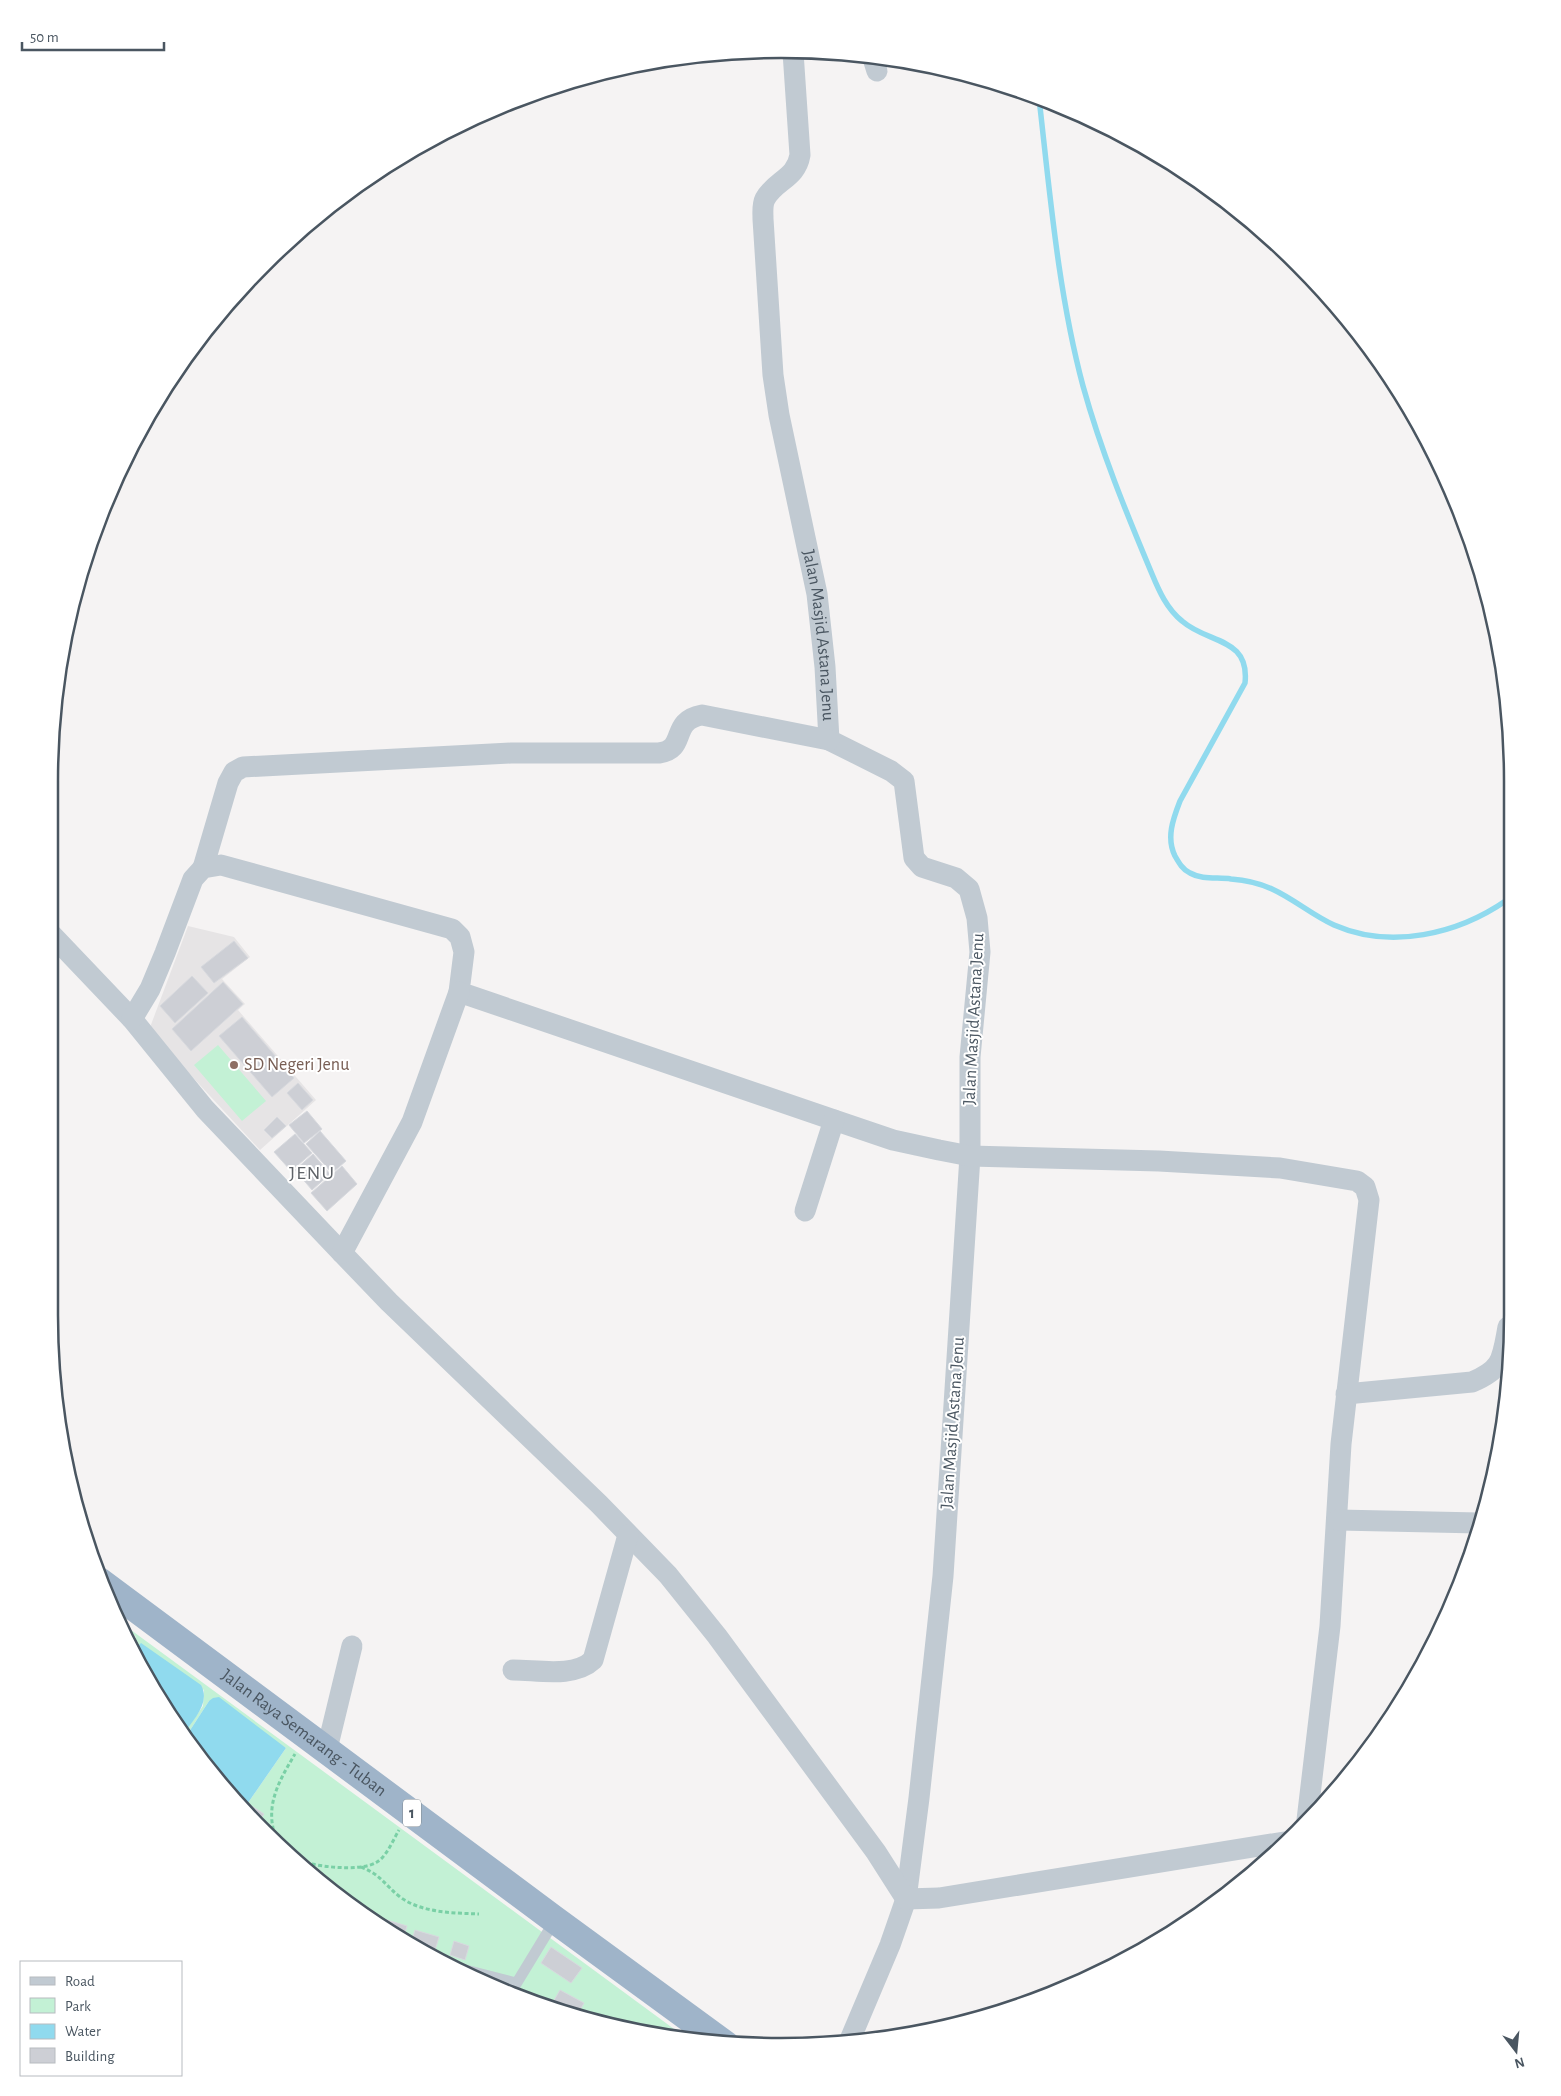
<svg xmlns="http://www.w3.org/2000/svg" width="1561" height="2096" font-family="'Alegreya Sans',sans-serif">
<rect width="100%" height="100%" fill="#f5f3f3"/>
<path fill="#e6e4e5" d="M 188,926 L 234,937 L 250,957 L 222,979 L 245,1004 L 238,1010 L 316,1100 L 260,1150 L 149,1030 Z"/>
<path fill="#c3f1d5" d="M 218,1045 L 266,1101 L 242,1121 L 194,1065 Z
M 116,1619 L 689,2040 L 637,2033 L 545,2008 L 457,1972 L 335,1896 L 263,1833 L 243,1810 L 286,1748 L 209,1701 L 185,1738 L 183,1735 L 203,1706 L 204,1690 L 137,1646 L 132,1652 L 130,1647 L 136,1637 L 119,1624 Z"/>
<path fill="#90daee" d="M 141,1643 L 201,1685 C 211,1703 193,1720 183,1735 L 147,1682 L 132,1652 Z
M 219,1697 L 286,1748 L 243,1810 L 200,1761 L 185,1738 L 209,1701 L 213,1698 Z"/>
<g fill="none" stroke-linecap="round" stroke-linejoin="round">
<path stroke="#90daee" stroke-width="5.5" d="M 1039,98 C 1050,194 1058,292 1083,386 C 1101,451 1126,512 1152,574 C 1159,591 1167,609 1182,621 C 1208,644 1250,637 1245,683 L 1180,801 C 1173,819 1166,838 1175,856 C 1179,863 1183,870 1190,873 C 1202,880 1218,877 1231,879 C 1245,880 1259,883 1272,889 C 1294,899 1312,915 1334,925 C 1391,950 1458,934 1507,900"/>
</g>
<path fill="#cdcfd5" stroke="#d7d9de" d="M 234,941 L 248,958 L 214,983 L 201,967 Z
M 192,976 L 208,993 L 175,1023 L 160,1006 Z
M 223,982 L 243,1004 L 191,1051 L 172,1029 Z
M 242,1017 L 294,1078 L 272,1097 L 219,1036 Z
M 298,1083 L 313,1100 L 302,1110 L 287,1093 Z
M 307,1111 L 322,1129 L 304,1143 L 289,1125 Z
M 277,1117 L 286,1126 L 272,1138 L 264,1130 Z
M 320,1131 L 346,1161 L 332,1173 L 306,1144 Z
M 295,1134 L 312,1153 L 291,1171 L 274,1152 Z
M 313,1154 L 330,1174 L 312,1190 L 295,1170 Z
M 342,1166 L 357,1184 L 327,1211 L 311,1193 Z
M 250,1805 L 264,1814 L 256,1825 L 245,1812 Z
M 377,1917 L 407,1926 L 404,1936 L 397,1935 L 376,1921 Z
M 415,1930 L 439,1937 L 433,1957 L 411,1943 Z
M 454,1941 L 469,1946 L 465,1960 L 450,1955 Z
M 551,1947 L 582,1968 L 571,1983 L 541,1963 Z
M 560,1990 L 584,2003 L 576,2017 L 549,2009 Z"/>
<g fill="none" stroke-linecap="round" stroke-linejoin="round">
<path stroke="#7ad0a6" stroke-width="3" stroke-dasharray="4 2.5" stroke-linecap="butt" d="M 280,1848 C 262,1811 276,1786 295,1754
M 293,1859 C 311,1866 360,1873 377,1862 C 387,1856 393,1840 399,1830
M 361,1867 C 380,1874 385,1885 400,1897 C 422,1913 453,1913 479,1914"/>
<path stroke="#c1cad2" stroke-width="11" d="M 446,1965 L 516,1983
M 510,1994 L 555,1920"/>
<g stroke="#c1cad2" stroke-width="21">
<path id="s1" d="M 793,52 L 800,155 C 796,179 775,180 765,199 C 762,205 763,212 763,219 L 773,375 L 779,415 L 817,594 L 825,667 L 829,740 L 891,771 L 904,781 L 914,858 L 922,867 L 956,878 L 969,889 L 977,918 L 980,952 L 970,1057 L 970,1156 L 943,1576 L 919,1798 L 906,1899 L 890,1945 L 849,2042"/>
<path d="M 872,55 L 877,71"/>
<path d="M 203,868 L 228,783 L 234,772 L 243,767 L 511,753 L 659,753 C 688,749 669,721 702,715 L 829,740"/>
<path d="M 52,935 L 132,1019 L 205,1109 L 342,1253 L 389,1302 L 599,1504 L 668,1575 L 717,1636 L 876,1852 L 906,1899 L 939,1898 L 1284,1842"/>
<path d="M 132,1019 L 150,989 L 165,953 L 193,879 L 203,868 L 221,865 L 452,929 L 460,937 L 464,952 L 459,992 L 834,1120 L 893,1140 L 939,1150 L 970,1156 L 1159,1161 L 1280,1168 L 1357,1181 L 1365,1187 L 1369,1200 L 1341,1444 L 1330,1626 L 1307,1820"/>
<path d="M 805,1211 L 834,1120"/>
<path d="M 342,1253 L 412,1122 L 459,992"/>
<path d="M 1346,1394 L 1472,1382 C 1503,1369 1502,1359 1508,1327"/>
<path d="M 1338,1520 L 1479,1523"/>
<path d="M 513,1670 C 538,1670 574,1678 593,1660 L 628,1535"/>
<path d="M 327,1749 L 352,1646"/>
</g>
<path stroke="#9fb4c9" stroke-width="28" id="s2" d="M 99,1581 L 555,1920 L 726,2045"/>
</g>
<circle fill="#8d6e63" stroke="#fff" stroke-width="2" cx="234" cy="1065" r="5"/>
<g text-anchor="middle" dominant-baseline="central" stroke-width="4" stroke-linejoin="round" paint-order="stroke">
<rect fill="#fff" stroke="#808990" stroke-width="1" x="403" y="1799.5" width="18" height="27" rx="4"/>
<g font-size="16" font-weight="bold" fill="#4a5661">
<text x="412" y="1813">1</text>
</g>
<g font-size="18" fill="#4a5661" stroke="#fff">
<text stroke="none"><textPath href="#s1" startOffset="602">Jalan Masjid Astana Jenu</textPath></text>
<text transform="translate(974 1019) rotate(-87)">Jalan Masjid Astana Jenu</text>
<text transform="translate(953 1423) rotate(-86)">Jalan Masjid Astana Jenu</text>
<text stroke="none"><textPath href="#s2" startOffset="255">Jalan Raya Semarang - Tuban</textPath></text>
</g>
<g font-size="18" fill="#785e54" stroke="#fff" text-anchor="start">
<text x="244" y="1065">SD Negeri Jenu</text>
</g>
<g font-size="20" letter-spacing="1" fill="#5f6368" stroke="#fff">
<text x="312" y="1173">JENU</text>
</g>
</g>
<path d="M0 0H1561V2096H0ZM781 58H781A723 723 0 0 1 1504 781V1315A723 723 0 0 1 781 2038H781A723 723 0 0 1 58 1315V781A723 723 0 0 1 781 58Z" fill="#fff" fill-rule="evenodd"/>
<path fill="none" stroke="#4a5661" stroke-width="2.5" d="M781 58H781A723 723 0 0 1 1504 781V1315A723 723 0 0 1 781 2038H781A723 723 0 0 1 58 1315V781A723 723 0 0 1 781 58Z"/>
<rect x="20" y="1961" width="162" height="115" fill="#ffffff" stroke="#b7bbc0"/>
<rect x="30" y="1977" width="25" height="8" fill="#c1cad2" stroke="#b7bbc0"/>
<text x="65" y="1986" font-size="15" fill="#4a5661">Road</text>
<rect x="30" y="1998" width="25" height="15" fill="#c3f1d5" stroke="#b7bbc0"/>
<text x="65" y="2011" font-size="15" fill="#4a5661">Park</text>
<rect x="30" y="2024" width="25" height="15" fill="#90daee" stroke="#b7bbc0"/>
<text x="65" y="2036" font-size="15" fill="#4a5661">Water</text>
<rect x="30" y="2048" width="25" height="15" fill="#cdcfd5" stroke="#b7bbc0"/>
<text x="65" y="2061" font-size="15" fill="#4a5661">Building</text>
<g transform="translate(1516 2051) rotate(164)" stroke="#ffffff" stroke-width="4" paint-order="stroke">
<path d="M0-4L9 19L0 12L-9 19Z" fill="#4a5661"/>
<text y="-8" font-size="14" font-weight="bold" text-anchor="middle" fill="#4a5661">N</text>
</g>
<path d="M22 42v8h142v-8" fill="none" stroke="#4a5661" stroke-width="2.5"/>
<text x="30" y="42" font-size="15" fill="#4a5661" stroke="#ffffff" stroke-width="4" paint-order="stroke">50 m</text>
</svg>
